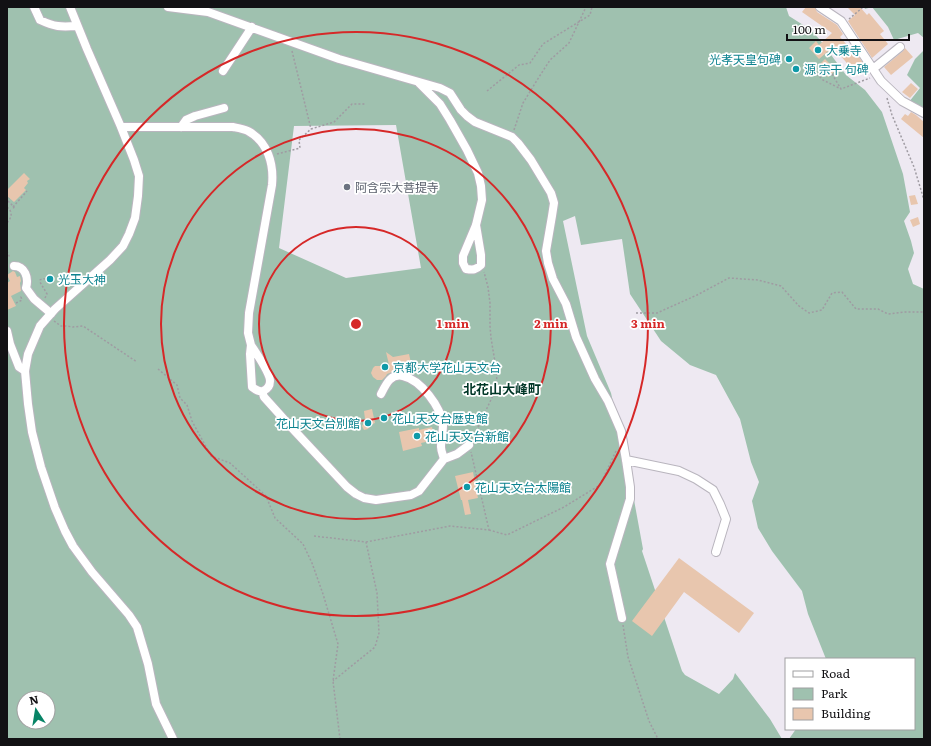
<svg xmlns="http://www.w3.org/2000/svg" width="931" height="746" font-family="Literata,'Noto Sans JP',serif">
<rect width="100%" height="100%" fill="#eee9f2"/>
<path fill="#9fc1af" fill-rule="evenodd" d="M 7,7 L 786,7 L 789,16 L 811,30 L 820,40 L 846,75 L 865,90 L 882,112 L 903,174 L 910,212 L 904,221 L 911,241 L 914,253 L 908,269 L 913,284 L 924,289 L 924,739 L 789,739 L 796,729 L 914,729 L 914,659 L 826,659 L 808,614 L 802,591 L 772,551 L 758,528 L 752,501 L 759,482 L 751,462 L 740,419 L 716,375 L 690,365 L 661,341 L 630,294 L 622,239 L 581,245 L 575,216 L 563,221 L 587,336 L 611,393 L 632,489 L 643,549 L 642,551 L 682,671 L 685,675 L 719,694 L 733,679 L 735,673 L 770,719 L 782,739 L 7,739 ZM 396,125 L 421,268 L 346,278 L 279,248 L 294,126 ZM 24,698 L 48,698 L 48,722 L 24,722 Z
M 864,7 L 924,7 L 924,38 L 918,33 L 894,40 L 888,27 L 872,7 L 865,9 Z
M 924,50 L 924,110 L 909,102 L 920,88 L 907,75 L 915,59 Z"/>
<path fill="#e8c6ae" d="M 806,7 L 815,7 L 817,12 L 837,25 L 843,34 L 840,37 L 849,47 L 851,45 L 867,69 L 858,76 L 833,47 L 819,59 L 809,48 L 816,41 L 819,45 L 832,33 L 802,12 Z
M 847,7 L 860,7 L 867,15 L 869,13 L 884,31 L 880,34 L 888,44 L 872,58 L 848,21 L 855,15 Z
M 905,48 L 913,57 L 891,75 L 884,67 L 903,51 Z
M 825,59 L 836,70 L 828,77 L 818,66 Z
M 911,83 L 918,89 L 910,98 L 902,92 Z
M 911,112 L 916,115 L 924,122 L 924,138 L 901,119 L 905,114 L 908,116 Z
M 24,173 L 30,179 L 27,181 L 28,183 L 24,188 L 26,190 L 14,202 L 7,196 L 7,190 Z
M 915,195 L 918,204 L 911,205 L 909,196 Z
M 918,217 L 920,224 L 913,227 L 910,220 Z
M 13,271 L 15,272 L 17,277 L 20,276 L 21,281 L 20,283 L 21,291 L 11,296 L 16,306 L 7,310 L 7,283 L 10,281 L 7,275 Z
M 386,352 L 393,357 L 409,354 L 411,363 L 396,366 L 395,371 L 387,374 L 386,376 L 382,380 L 377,380 L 373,377 L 371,373 L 373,368 L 375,366 L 380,366 L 390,369 Z
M 372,409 L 375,423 L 370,425 L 368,429 L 364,430 L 362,426 L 365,421 L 364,419 L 365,419 L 364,411 Z
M 432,427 L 435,440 L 421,443 L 422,446 L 403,451 L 399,432 L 419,428 L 419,430 Z
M 473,472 L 478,498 L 468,500 L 471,514 L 465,515 L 462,500 L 461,500 L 455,476 Z
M 679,558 L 754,613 L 739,633 L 684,592 L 652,636 L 632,621 Z"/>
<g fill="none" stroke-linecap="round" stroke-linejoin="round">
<defs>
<path id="minor" d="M 34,7 L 40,20 C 55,27 60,27 77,26
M 70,7 L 87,49 L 121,127 L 134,160 L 139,176 L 138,196 L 135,218 L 129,234 L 123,246 L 110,260 L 55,309 L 40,326 L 28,354 L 25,371 L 28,404 L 32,432 L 41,467 L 55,508 L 65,531 L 73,546 L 92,572 L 129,615 L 137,627 L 148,664 L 156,704 L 173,739
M 168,7 L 208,12 L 339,59 L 440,88 L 450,93 L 461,110 L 467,116 L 475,122 L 512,137 L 518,143 L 531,160 L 551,193 L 554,203 L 552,216 L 546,251 L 548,263 L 553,279 L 566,304 L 576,337 L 595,379 L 608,401 L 621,431 L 626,460 L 630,487 L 630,499 L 610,564 L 622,618
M 820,7 L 841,21 L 881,81 L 902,101 L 924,113
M 873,69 L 900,47
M 223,71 L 252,27
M 419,83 L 440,104 L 450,120 L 467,150 L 478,173 L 481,186 L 482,200 L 476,225 L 463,256 L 463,263 L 466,269 C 473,270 476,270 481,265 L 481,255 L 476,225
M 121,127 L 233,127 C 238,128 244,129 248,131 C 268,142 274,164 272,185 L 249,313 L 248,333 L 251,345 L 250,354 L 252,387 C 256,390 259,392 263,391 C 268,389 270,386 270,381 C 270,373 256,353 251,345
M 181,127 L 186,120 L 195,116 L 224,108
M 14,266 C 25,266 29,278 26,288 L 34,299 L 47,310 L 51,314
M 7,331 L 10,344 L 19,367 L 25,371
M 262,391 L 264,397 L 291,427 L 347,487 L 356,494 L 364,498 L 376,500 L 411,495 L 419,491 L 444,459 L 457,454 L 469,445
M 381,394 C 386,384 391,373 403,376 C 421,380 441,407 443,425 C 443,432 441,440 441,447 C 441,451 443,455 444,459
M 626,460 L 679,471 L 696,479 L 713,490 L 720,504 L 726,519 L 716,552"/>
</defs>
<use href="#minor" stroke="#b9b5be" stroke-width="10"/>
<path stroke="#9f9ba2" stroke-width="1.5" stroke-dasharray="2 2" stroke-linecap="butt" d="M 849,19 L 862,8 L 861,7
M 292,51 L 311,129
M 814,71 L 823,80 L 841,89
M 832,74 L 841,89 L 870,78
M 487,91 L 519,65 L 530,63 L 543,44 L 590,15 L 592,7
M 887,98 L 892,115 L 914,167 L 924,200
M 514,130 L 523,103 L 539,77 L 550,60 L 569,43 L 586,7
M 277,154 L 300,148 L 299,140 L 311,129 L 334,122 L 352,104 L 365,104
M 8,201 L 14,207 L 13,209
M 7,202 L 9,198
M 7,207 C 13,212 12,217 7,223
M 13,207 L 27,191
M 7,251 L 10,258
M 45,298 L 47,294 L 40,282 L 40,280 C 44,277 49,281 54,279
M 16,303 L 22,300 L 21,297 L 22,297
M 636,313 L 657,313 L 697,295 L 729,278 L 758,280 L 781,286 L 799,306 L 809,313 L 822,310 L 832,293 L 842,292 L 856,309 L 878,309 L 888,314 L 904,312 L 924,312
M 54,321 L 61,326 L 66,326 L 73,327 L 83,326 L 137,362
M 158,369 L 177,385 L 180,398 L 187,405 L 192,421 L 211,456 L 230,463 L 266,496 L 275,518 L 303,544 L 312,563 L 323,594 L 338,644 L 333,681 L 340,739
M 473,438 L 496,389 L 497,374 L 491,338 L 490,326 L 490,303 L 488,287 L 484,272
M 489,530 L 507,535 L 564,507 L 600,485 L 616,451
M 314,536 L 366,542 L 377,593 L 379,633 L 375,647 L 333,681
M 366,542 L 450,526 L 489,530 L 471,452
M 623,625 L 628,657 L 649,721 L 658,739"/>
<use href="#minor" stroke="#fff" stroke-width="8"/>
</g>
<g fill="none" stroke="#d62828" stroke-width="2">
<circle cx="356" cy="324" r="97"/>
<circle cx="356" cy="324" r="195"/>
<circle cx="356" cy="324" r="292"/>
</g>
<g fill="#0f9aa8" stroke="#fff" stroke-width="1.5">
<circle cx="818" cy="50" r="4"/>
<circle cx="789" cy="59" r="4"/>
<circle cx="796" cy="69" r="4"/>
<circle cx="50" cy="279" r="4"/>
<circle cx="385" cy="367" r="4"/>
<circle cx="384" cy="418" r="4"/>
<circle cx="368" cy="423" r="4"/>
<circle cx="417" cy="436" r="4"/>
<circle cx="467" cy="487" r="4"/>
</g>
<circle fill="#6b7280" stroke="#fff" stroke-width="1.5" cx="347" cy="187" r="4"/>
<g text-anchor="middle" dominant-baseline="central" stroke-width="3.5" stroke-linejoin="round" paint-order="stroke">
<g font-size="12" fill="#0d838f" stroke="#fff" text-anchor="start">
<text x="826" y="50">大乗寺</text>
<text x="781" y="59" text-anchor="end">光孝天皇句碑</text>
<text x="804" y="69">源 宗干 句碑</text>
<text x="58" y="279">光玉大神</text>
<text x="393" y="367">京都大学花山天文台</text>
<text x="392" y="418">花山天文台歴史館</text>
<text x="360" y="423" text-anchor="end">花山天文台別館</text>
<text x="425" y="436">花山天文台新館</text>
<text x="475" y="487">花山天文台太陽館</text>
</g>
<g font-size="12" fill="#5b616d" stroke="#fff" text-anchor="start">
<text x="355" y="187">阿含宗大菩提寺</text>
</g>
<g font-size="13" font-weight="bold" fill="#003627" stroke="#fff">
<text x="502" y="388">北花山大峰町</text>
</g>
</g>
<circle cx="356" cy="324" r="6" fill="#d62828" stroke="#fff" stroke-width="2"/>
<g font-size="12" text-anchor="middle" font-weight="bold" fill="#d62828" stroke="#fff" stroke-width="3.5" stroke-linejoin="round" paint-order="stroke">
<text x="453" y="328">1 min</text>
<text x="551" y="328">2 min</text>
<text x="648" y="328">3 min</text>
</g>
<rect width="931" height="746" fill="none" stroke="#121114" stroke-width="16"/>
<rect x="785" y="658" width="130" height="72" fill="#ffffff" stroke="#a0a0a1"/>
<rect x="793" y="671" width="20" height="6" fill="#ffffff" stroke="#a0a0a1"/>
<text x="821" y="678" font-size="12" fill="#121114">Road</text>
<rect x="793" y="688" width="20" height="12" fill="#9fc1af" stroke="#a0a0a1"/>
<text x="821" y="698" font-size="12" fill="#121114">Park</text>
<rect x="793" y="708" width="20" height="12" fill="#e8c6ae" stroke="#a0a0a1"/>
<text x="821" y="718" font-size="12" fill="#121114">Building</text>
<g transform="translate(36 710) rotate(348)"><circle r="19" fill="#ffffff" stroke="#a0a0a1"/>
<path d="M0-3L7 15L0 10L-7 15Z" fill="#078466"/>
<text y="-6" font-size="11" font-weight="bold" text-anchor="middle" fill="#121114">N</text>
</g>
<path d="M787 34v6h122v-6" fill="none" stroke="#121114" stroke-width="2"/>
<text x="793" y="34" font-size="12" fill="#121114" stroke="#ffffff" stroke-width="3" paint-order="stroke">100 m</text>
</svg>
